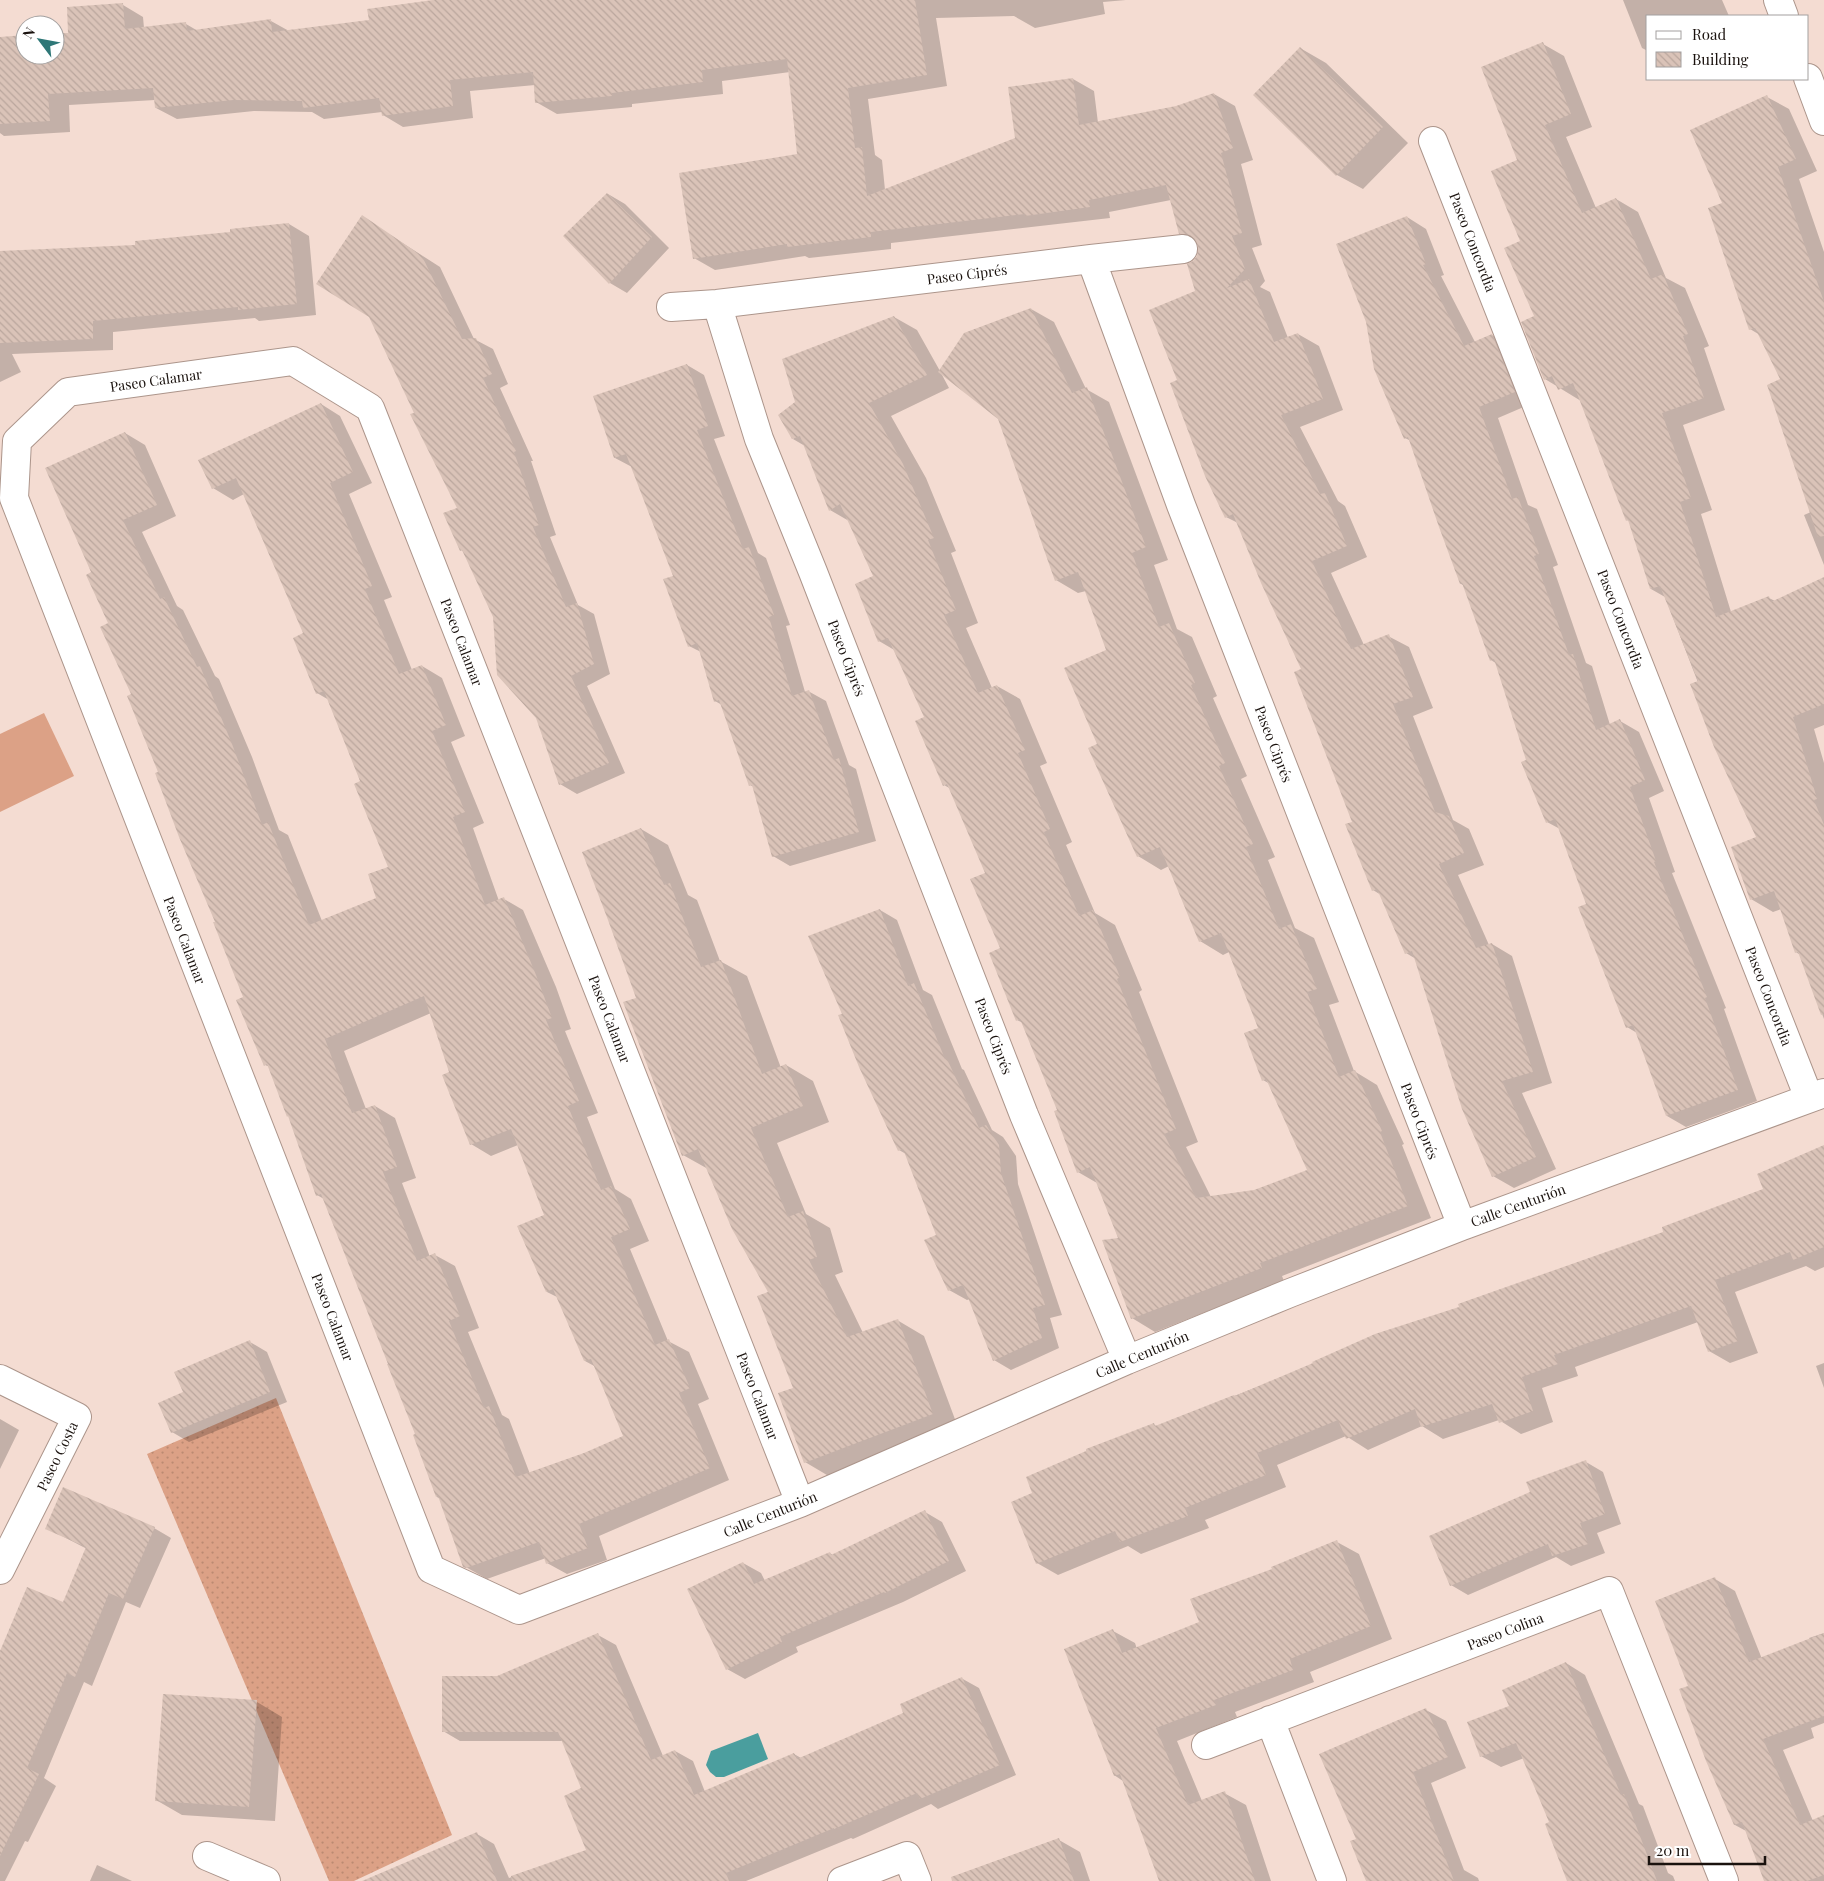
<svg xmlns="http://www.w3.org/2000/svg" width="1824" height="1881" font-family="'Playfair Display',serif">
<defs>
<pattern id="grass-dots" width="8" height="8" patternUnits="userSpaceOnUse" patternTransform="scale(1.25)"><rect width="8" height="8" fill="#dca186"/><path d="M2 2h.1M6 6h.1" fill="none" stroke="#bc8a72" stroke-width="1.8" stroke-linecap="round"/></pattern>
<pattern id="building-back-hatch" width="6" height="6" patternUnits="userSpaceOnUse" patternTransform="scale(1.25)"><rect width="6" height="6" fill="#dac3b8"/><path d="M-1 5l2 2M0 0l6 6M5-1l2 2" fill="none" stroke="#baa69d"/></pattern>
</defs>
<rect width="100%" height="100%" fill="#f4dcd2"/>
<path fill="url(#grass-dots)" d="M 276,1398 L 452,1835 L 354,1881 L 329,1881 L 147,1454 Z"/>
<path fill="#dca186" d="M 44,713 L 74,776 L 0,812 L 0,734 Z"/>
<path fill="#4a9e9e" d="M 758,1733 L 768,1759 L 724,1777 L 716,1777 L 710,1772 L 706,1765 L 711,1751 Z"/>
<path fill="#0003" fill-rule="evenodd" d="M 443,0 L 1126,0 L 1103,2 L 1105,14 L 1035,28 L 1014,16 L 936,18 L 947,86 L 868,99 L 875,155 L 882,160 L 885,190 L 1016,139 L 1073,79 L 1094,91 L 1098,123 L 1177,107 L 1214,94 L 1235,106 L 1253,160 L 1241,164 L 1262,245 L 1252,248 L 1265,281 L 1260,287 L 1270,292 L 1288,338 L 1298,334 L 1319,346 L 1343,410 L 1300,427 L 1338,501 L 1345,506 L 1367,557 L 1331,573 L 1364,645 L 1388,636 L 1409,647 L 1433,708 L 1413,716 L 1453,820 L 1469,829 L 1484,865 L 1458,875 L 1489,945 L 1492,944 L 1512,956 L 1552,1083 L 1522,1093 L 1556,1169 L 1514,1188 L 1493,1176 L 1463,1108 L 1416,959 L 1406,953 L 1381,895 L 1373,890 L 1353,822 L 1302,669 L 1238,523 L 1226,517 L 1178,381 L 1196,292 L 1193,262 L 1198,256 L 1198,243 L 1180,233 L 1171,200 L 1109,212 L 1110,218 L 891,243 L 891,249 L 809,258 L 805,256 L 715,270 L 694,258 L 799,155 L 790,72 L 722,81 L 723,94 L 632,104 L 632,107 L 557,114 L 536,102 L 535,85 L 470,91 L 473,118 L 403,127 L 383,115 L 382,112 L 324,119 L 312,112 L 254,111 L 177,119 L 156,108 L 155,100 L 69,105 L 70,132 L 4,136 L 0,133 L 0,38 L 25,36 L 25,55 L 55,55 L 55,35 L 70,34 L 123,5 L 143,17 L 144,28 L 186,24 L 198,31 L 271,21 L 289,31 L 370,21 Z
M 1623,0 L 1722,0 L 1729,16 L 1648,16 L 1648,51 L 1642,48 Z
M 1543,44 L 1564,56 L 1592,127 L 1566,137 L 1596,208 L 1616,199 L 1638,212 L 1666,278 L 1685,288 L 1709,346 L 1704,348 L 1725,410 L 1683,425 L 1712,510 L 1701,514 L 1731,612 L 1769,598 L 1775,601 L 1824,579 L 1824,725 L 1814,729 L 1824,763 L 1824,1019 L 1800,955 L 1796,952 L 1781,909 L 1773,912 L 1751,899 L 1758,838 L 1665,597 L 1651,589 L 1630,522 L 1627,520 L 1581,401 L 1545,379 L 1536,317 L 1521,242 L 1519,160 Z
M 1300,48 L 1326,63 L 1408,143 L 1363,189 L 1337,175 Z
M 1767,97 L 1789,109 L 1817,171 L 1799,179 L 1824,252 L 1824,565 L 1804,515 L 1811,512 L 1782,380 L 1760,335 L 1750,329 L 1724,204 Z
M 608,194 L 625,204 L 669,248 L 627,293 L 610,283 Z
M 362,217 L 440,267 L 474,339 L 493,349 L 508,384 L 500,388 L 533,461 L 531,461 L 556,535 L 550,537 L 578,605 L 594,614 L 610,674 L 587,686 L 625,773 L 577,794 L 560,784 L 537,717 L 494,617 L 464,552 L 461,550 L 459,508 L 415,414 Z
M 1407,217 L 1426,229 L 1444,275 L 1441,276 L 1475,342 L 1492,335 L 1511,347 L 1533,403 L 1498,418 L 1528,505 L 1537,509 L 1558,565 L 1553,567 L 1586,663 L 1592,666 L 1610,725 L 1620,721 L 1639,732 L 1664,791 L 1649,798 L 1675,872 L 1672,873 L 1726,1008 L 1724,1009 L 1757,1101 L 1686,1127 L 1667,1116 L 1637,1033 L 1627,1027 L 1587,905 L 1560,829 L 1547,822 L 1497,664 L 1491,660 L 1465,586 L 1461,584 L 1411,441 L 1405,438 Z
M 289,224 L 309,236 L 316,315 L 259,321 L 255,318 L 113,332 L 113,350 L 12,354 L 21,372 L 0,382 L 0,284 L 136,247 Z
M 1031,309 L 1054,322 L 1086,389 L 1109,402 L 1168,560 L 1154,565 L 1177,629 L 1192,637 L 1217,696 L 1213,698 L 1247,776 L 1241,779 L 1275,857 L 1268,860 L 1295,928 L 1314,938 L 1339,1002 L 1329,1005 L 1354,1071 L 1377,1085 L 1404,1144 L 1402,1145 L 1431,1218 L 1282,1276 L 1284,1281 L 1155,1332 L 1132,1318 L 1119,1239 L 1097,1183 L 1078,1172 L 1059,1110 L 1023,1023 L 1017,1020 L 986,874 L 951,789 L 944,785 L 926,717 L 896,651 L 879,641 L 875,577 L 849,521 L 830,510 L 805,446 L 793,439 L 894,317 L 917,330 L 940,371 ZM 941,373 L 999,419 L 1056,580 L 1078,593 L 1086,591 L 1108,651 L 1138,856 L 1161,870 L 1169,866 L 1200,941 L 1223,955 L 1229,952 L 1259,1028 L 1263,1080 L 1270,1084 L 1309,1170 L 1255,1191 L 1211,1197 L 1186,1147 L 1198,1142 L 1139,992 L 1142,990 L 1115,925 L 1095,913 L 1066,845 L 1072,842 L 1040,766 L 1047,763 L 1020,699 L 997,686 L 992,688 L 966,628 L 978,623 L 951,553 L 956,551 L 926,478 L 891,416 L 949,388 Z
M 687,365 L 704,375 L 725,436 L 714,439 L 758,553 L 766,558 L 790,625 L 786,626 L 805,692 L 808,691 L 826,701 L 849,765 L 856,769 L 876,841 L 790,866 L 773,856 L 754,787 L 750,785 L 722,705 L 715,701 L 701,652 L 689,646 L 674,577 L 632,467 L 615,458 Z
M 321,404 L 340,416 L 372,483 L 349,494 L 392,597 L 384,600 L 412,670 L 422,666 L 442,678 L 465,736 L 451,742 L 484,823 L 473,828 L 499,901 L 504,899 L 523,910 L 556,987 L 571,1029 L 565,1031 L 598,1113 L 587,1117 L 615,1189 L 631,1199 L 649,1241 L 630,1249 L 668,1341 L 689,1352 L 709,1399 L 698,1404 L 729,1480 L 599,1536 L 607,1560 L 567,1574 L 547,1563 L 546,1558 L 487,1579 L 464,1566 L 440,1499 L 437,1497 L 417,1435 L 324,1199 L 317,1195 L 290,1117 L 270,1067 L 265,1065 L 244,998 L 160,773 L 92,573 L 125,433 L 145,445 L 176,516 L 142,532 L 177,606 L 183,610 L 215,676 L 219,679 L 252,757 L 279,830 L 288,835 L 322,921 L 378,899 L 390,868 L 361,782 L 329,700 L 317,693 L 305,634 L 244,494 L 233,500 L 213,488 ZM 431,1013 L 451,1073 L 471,1144 L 491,1156 L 518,1145 L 546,1216 L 519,1227 L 547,1292 L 559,1298 L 585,1361 L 596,1367 L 625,1437 L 584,1454 L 530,1474 L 509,1419 L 502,1415 L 468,1332 L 479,1328 L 455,1266 L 435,1255 L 430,1257 L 402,1183 L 416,1178 L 395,1118 L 375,1106 L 366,1109 L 344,1051 Z
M 641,829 L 668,845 L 688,895 L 697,900 L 720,961 L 747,976 L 781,1068 L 786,1065 L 813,1081 L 829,1122 L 777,1143 L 806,1214 L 830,1228 L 843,1272 L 835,1275 L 863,1333 L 897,1320 L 924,1336 L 959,1430 L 832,1478 L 805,1462 L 794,1388 L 770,1292 L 708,1169 L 683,1155 L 638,998 Z
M 880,910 L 897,920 L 923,990 L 932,995 L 962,1069 L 964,1070 L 992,1130 L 1003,1137 L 1016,1156 L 1018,1184 L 1062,1315 L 1050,1318 L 1059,1348 L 1011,1370 L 994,1360 L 970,1299 L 967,1300 L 949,1290 L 938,1236 L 906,1154 L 899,1150 L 843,1015 Z
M 1824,1148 L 1824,1267 L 1815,1271 L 1806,1266 L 1735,1292 L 1758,1353 L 1730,1363 L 1709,1351 L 1698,1322 L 1575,1367 L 1578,1376 L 1542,1388 L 1553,1422 L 1521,1434 L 1499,1420 L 1443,1439 L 1422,1426 L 1368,1450 L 1346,1436 L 1277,1465 L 1286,1487 L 1205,1520 L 1209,1528 L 1141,1554 L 1128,1546 L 1058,1575 L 1037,1563 L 1034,1494 L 1154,1425 L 1157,1426 L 1461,1308 L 1665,1232 L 1765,1190 Z
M 250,1342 L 267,1352 L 287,1402 L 189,1442 L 172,1432 L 184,1393 Z
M 1824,1363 L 1824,1388 L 1816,1366 Z
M 0,1419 L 19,1430 L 0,1469 Z
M 1586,1462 L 1603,1472 L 1621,1524 L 1597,1533 L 1605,1553 L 1571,1566 L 1556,1557 L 1468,1595 L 1451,1585 Z
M 925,1512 L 942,1522 L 966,1571 L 903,1602 L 796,1647 L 798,1652 L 745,1679 L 727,1669 L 743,1563 L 761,1573 L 765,1581 L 830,1553 L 834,1556 Z
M 47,1528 L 154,1528 L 171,1538 L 140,1608 L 126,1602 L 92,1686 L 84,1682 L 44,1778 L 56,1786 L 28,1842 L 25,1841 L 5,1881 L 0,1881 L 0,1669 L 64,1603 L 87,1549 Z
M 1337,1542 L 1359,1554 L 1392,1639 L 1310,1672 L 1314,1682 L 1235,1712 L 1237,1717 L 1177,1741 L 1202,1801 L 1224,1793 L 1246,1805 L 1271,1881 L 1186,1881 L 1123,1781 L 1114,1775 L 1113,1631 L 1135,1643 L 1137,1649 L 1200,1623 L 1274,1570 Z
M 1715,1579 L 1735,1591 L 1762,1659 L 1810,1640 L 1809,1638 L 1824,1633 L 1824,1723 L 1811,1728 L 1814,1738 L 1783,1750 L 1813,1821 L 1824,1817 L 1824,1881 L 1765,1881 L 1746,1831 L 1735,1825 L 1689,1687 Z
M 598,1635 L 616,1645 L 663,1756 L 675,1751 L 693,1761 L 705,1792 L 794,1754 L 801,1758 L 905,1714 L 961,1678 L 979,1688 L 1016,1775 L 938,1809 L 931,1804 L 853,1839 L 851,1838 L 746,1881 L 405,1881 L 477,1834 L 494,1844 L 509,1878 L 588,1851 L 583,1789 L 563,1741 L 460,1741 L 443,1731 L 497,1677 Z
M 1566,1663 L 1585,1675 L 1639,1804 L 1643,1806 L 1668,1873 L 1673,1876 L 1675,1881 L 1568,1881 L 1550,1823 L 1524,1758 L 1501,1767 L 1481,1756 L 1511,1707 Z
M 257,1702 L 282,1717 L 275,1821 L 182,1815 L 156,1800 Z
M 1426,1710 L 1446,1721 L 1466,1768 L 1431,1783 L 1464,1870 L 1478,1878 L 1479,1881 L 1367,1881 L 1357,1840 Z
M 1059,1840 L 1080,1852 L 1090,1881 L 988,1881 Z
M 97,1865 L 132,1881 L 90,1881 Z"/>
<path fill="url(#building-back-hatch)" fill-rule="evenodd" d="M 433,0 L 915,0 L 927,75 L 848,88 L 855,148 L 862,147 L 867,196 L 1015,138 L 1008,87 L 1073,78 L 1079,125 L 1176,106 L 1214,93 L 1233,148 L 1221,153 L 1242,233 L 1232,236 L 1245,269 L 1227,288 L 1249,279 L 1274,342 L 1298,333 L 1323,399 L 1281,415 L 1320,494 L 1325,493 L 1347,546 L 1312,561 L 1351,649 L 1389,634 L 1413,697 L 1393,704 L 1435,812 L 1449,816 L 1464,853 L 1439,864 L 1476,948 L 1492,943 L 1533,1072 L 1502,1081 L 1536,1157 L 1492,1177 L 1462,1109 L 1412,951 L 1405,954 L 1377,889 L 1372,891 L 1345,824 L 1352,822 L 1294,672 L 1301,669 L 1261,583 L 1233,514 L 1225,518 L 1205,476 L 1170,383 L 1177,380 L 1149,310 L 1195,291 L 1187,264 L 1193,261 L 1197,256 L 1198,247 L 1195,239 L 1190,235 L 1179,234 L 1166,185 L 1089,200 L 1090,207 L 1025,216 L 1025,214 L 871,232 L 871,237 L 787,247 L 787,244 L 693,259 L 679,173 L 797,154 L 787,59 L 702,70 L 703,82 L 612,93 L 612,96 L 535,103 L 533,72 L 450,80 L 453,106 L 382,116 L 379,98 L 303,108 L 302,101 L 233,100 L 155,108 L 153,88 L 48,94 L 50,121 L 0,124 L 0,37 L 25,35 L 25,55 L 55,55 L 55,33 L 68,33 L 67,7 L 123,3 L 125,29 L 186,22 L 187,31 L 271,19 L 272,32 L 369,20 L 367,9 Z
M 1543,42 L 1571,114 L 1545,125 L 1582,213 L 1616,198 L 1651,279 L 1663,274 L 1688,334 L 1683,336 L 1704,398 L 1662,413 L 1691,498 L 1680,502 L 1716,617 L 1769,596 L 1771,602 L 1824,577 L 1824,704 L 1793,717 L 1817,799 L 1814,800 L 1824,825 L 1824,1014 L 1821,1015 L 1798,952 L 1795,953 L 1774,891 L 1750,900 L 1731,847 L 1756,837 L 1714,747 L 1690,684 L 1698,681 L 1660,586 L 1650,589 L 1628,520 L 1626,521 L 1573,383 L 1558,390 L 1552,376 L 1544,380 L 1521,322 L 1534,316 L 1504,248 L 1520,241 L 1491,171 L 1517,160 L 1481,67 Z
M 1300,47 L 1383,127 L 1336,176 L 1253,95 Z
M 1767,95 L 1796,159 L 1778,167 L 1824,302 L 1824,536 L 1818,537 L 1767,385 L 1780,379 L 1755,328 L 1749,330 L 1708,208 L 1722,203 L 1690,130 Z
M 607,193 L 652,237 L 609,284 L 563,236 Z
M 362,215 L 422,256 L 462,339 L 476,338 L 492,374 L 483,378 L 516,451 L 514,452 L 539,525 L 533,527 L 566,607 L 577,603 L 594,664 L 571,676 L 609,763 L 559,785 L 536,718 L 497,675 L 493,617 L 462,550 L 460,551 L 443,513 L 457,508 L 410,414 L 414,413 L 369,317 L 316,284 Z
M 1407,216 L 1426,264 L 1423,265 L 1464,346 L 1492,334 L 1515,392 L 1479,407 L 1512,499 L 1518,497 L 1539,554 L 1534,556 L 1569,655 L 1573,654 L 1596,730 L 1620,719 L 1645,780 L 1630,787 L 1656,861 L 1654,862 L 1707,997 L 1705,998 L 1738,1090 L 1666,1116 L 1633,1025 L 1626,1028 L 1578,907 L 1586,904 L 1555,819 L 1546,823 L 1521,762 L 1526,760 L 1494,659 L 1490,661 L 1462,583 L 1460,584 L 1439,527 L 1408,437 L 1404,439 L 1374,369 L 1366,322 L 1336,244 Z
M 289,223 L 297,304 L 238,310 L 238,307 L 93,321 L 93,339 L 0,343 L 0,251 L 135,245 L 135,241 L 230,232 L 230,229 Z
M 1031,308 L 1072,393 L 1087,387 L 1146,547 L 1132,553 L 1159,627 L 1169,623 L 1195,683 L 1191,685 L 1225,763 L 1219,766 L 1253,844 L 1246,847 L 1279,929 L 1291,924 L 1317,989 L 1307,992 L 1339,1077 L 1355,1070 L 1382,1131 L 1380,1132 L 1408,1206 L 1260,1263 L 1262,1268 L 1131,1319 L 1102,1240 L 1118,1238 L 1090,1167 L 1077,1173 L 1054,1111 L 1057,1110 L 1020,1019 L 1016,1021 L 989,953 L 1000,948 L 970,879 L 985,873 L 947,784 L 943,786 L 915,721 L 924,717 L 888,638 L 878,642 L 855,584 L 873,576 L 840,504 L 829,511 L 800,436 L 792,439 L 778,415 L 795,402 L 782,359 L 894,316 L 927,375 L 869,403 L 903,464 L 934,538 L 928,540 L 956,610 L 944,615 L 978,693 L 997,685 L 1025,750 L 1018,753 L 1050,829 L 1044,832 L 1079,916 L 1093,910 L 1120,977 L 1117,979 L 1176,1129 L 1164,1134 L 1196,1198 L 1254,1190 L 1307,1170 L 1266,1079 L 1262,1081 L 1244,1033 L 1258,1028 L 1221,933 L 1199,942 L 1160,847 L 1137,857 L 1088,748 L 1097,744 L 1064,668 L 1106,650 L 1078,572 L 1055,581 L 998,419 L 938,372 L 964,333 Z
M 687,364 L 708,426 L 697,430 L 743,549 L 749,547 L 774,615 L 769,617 L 792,696 L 809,690 L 834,760 L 839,758 L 859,832 L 772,857 L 752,785 L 749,786 L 719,700 L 714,702 L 697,643 L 688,647 L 663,579 L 673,576 L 626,454 L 614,458 L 593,396 Z
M 321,403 L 353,472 L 330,483 L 372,586 L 365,589 L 399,674 L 422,665 L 446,725 L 432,731 L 465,812 L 453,817 L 485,905 L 504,897 L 536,975 L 552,1018 L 546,1020 L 579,1101 L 568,1106 L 601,1190 L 611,1186 L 630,1229 L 611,1237 L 655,1345 L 669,1339 L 690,1388 L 679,1393 L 710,1468 L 579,1524 L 588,1548 L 546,1564 L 539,1542 L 466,1568 L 463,1567 L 438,1496 L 436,1497 L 413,1435 L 415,1434 L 387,1364 L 388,1364 L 321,1194 L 316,1196 L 288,1116 L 287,1117 L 267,1064 L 264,1066 L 236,1000 L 243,997 L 213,922 L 215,922 L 179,837 L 155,773 L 158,772 L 127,696 L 131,694 L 100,627 L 108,623 L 86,575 L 91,572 L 45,468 L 125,432 L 157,505 L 123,520 L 160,599 L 164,597 L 197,667 L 200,666 L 232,744 L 262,825 L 268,822 L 309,925 L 376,898 L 368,874 L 388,867 L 354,784 L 360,781 L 324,691 L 316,694 L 293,638 L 303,633 L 236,478 L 212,489 L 198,460 ZM 424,996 L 449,1072 L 442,1075 L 470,1145 L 511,1129 L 544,1215 L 517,1226 L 546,1292 L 553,1289 L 584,1361 L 591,1359 L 623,1436 L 584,1453 L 516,1477 L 489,1406 L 484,1408 L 449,1321 L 460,1316 L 435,1253 L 417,1261 L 383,1172 L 397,1167 L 375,1105 L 352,1113 L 325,1039 Z
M 641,828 L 664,885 L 670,883 L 701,967 L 721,960 L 762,1074 L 786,1064 L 803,1106 L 751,1128 L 788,1217 L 803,1211 L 817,1257 L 809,1260 L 847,1337 L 898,1319 L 933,1414 L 804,1463 L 778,1393 L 793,1388 L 757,1296 L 768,1292 L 732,1229 L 698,1149 L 682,1156 L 623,1002 L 636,998 L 608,920 L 582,852 Z
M 880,909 L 908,986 L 914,983 L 945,1059 L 947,1059 L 979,1128 L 986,1125 L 999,1145 L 1001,1173 L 1045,1305 L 1033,1308 L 1042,1338 L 993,1361 L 963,1285 L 948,1291 L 924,1240 L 936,1235 L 903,1149 L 898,1151 L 859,1067 L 838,1015 L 842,1014 L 808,936 Z
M 1824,1145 L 1824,1247 L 1793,1260 L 1790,1252 L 1715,1280 L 1738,1341 L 1708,1352 L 1691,1306 L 1554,1355 L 1558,1364 L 1522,1377 L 1533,1411 L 1499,1423 L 1492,1404 L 1421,1427 L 1415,1409 L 1346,1439 L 1338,1420 L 1257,1453 L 1266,1475 L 1185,1508 L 1188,1516 L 1120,1542 L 1115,1531 L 1036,1564 L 1011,1502 L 1032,1493 L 1026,1477 L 1086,1451 L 1086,1449 L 1154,1423 L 1155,1426 L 1234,1395 L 1235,1396 L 1313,1363 L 1312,1362 L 1375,1334 L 1459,1307 L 1458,1304 L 1663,1232 L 1662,1227 L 1763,1189 L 1757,1174 Z
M 250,1340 L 270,1392 L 171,1433 L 158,1403 L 183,1392 L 174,1372 Z
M 1586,1460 L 1605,1514 L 1580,1523 L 1588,1544 L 1552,1556 L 1548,1544 L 1450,1586 L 1429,1536 L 1530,1492 L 1526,1482 Z
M 63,1487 L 155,1527 L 123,1599 L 109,1593 L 75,1677 L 67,1673 L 27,1768 L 39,1774 L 0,1856 L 0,1651 L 27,1587 L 63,1602 L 86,1547 L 45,1529 Z
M 925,1510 L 949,1561 L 885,1593 L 884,1592 L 780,1637 L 782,1642 L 726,1670 L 687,1589 L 743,1562 L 754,1584 L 830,1552 L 831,1555 Z
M 1337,1540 L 1371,1626 L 1290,1659 L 1293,1670 L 1214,1700 L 1216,1705 L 1156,1728 L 1188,1805 L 1225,1791 L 1255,1881 L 1159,1881 L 1120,1774 L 1114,1776 L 1064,1649 L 1113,1629 L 1122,1653 L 1199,1622 L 1190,1599 L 1272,1569 L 1271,1567 Z
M 1715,1577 L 1749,1662 L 1824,1633 L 1824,1716 L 1763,1739 L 1800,1825 L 1824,1815 L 1824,1875 L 1807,1881 L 1764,1881 L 1742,1822 L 1734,1825 L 1706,1761 L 1679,1689 L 1688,1686 L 1655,1601 Z
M 598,1633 L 651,1760 L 675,1750 L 694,1795 L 794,1753 L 797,1759 L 903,1713 L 900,1704 L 962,1677 L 1000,1765 L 920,1799 L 917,1793 L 834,1829 L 834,1828 L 726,1873 L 729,1881 L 512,1881 L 511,1876 L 586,1850 L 564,1796 L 581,1788 L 558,1732 L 442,1732 L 442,1676 L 497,1676 Z
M 1566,1662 L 1621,1795 L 1624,1794 L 1657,1881 L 1567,1881 L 1545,1824 L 1549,1822 L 1516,1743 L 1480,1757 L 1467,1722 L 1509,1706 L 1502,1690 Z
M 163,1694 L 257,1700 L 249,1807 L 155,1801 Z
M 1426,1708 L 1448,1757 L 1413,1772 L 1454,1881 L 1366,1881 L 1350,1841 L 1356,1839 L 1319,1754 Z
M 477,1832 L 497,1881 L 362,1881 Z
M 1059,1838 L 1074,1881 L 952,1881 L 951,1877 Z"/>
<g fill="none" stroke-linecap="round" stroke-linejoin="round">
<defs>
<path id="minor" d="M 1778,0 L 1784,16
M 1808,78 L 1824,121
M 1433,141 L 1809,1098
M 1091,259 L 1181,505 L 1462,1226
M 717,304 L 759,439 L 813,572 L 1024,1115 L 1127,1360
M 671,307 L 717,304 L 1091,259 L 1183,249
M 0,1379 L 77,1417 L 0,1570
M 800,1503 L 370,408 L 293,361 L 68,392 L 17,441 L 14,498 L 431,1569 L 519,1610 L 800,1503 L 1127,1360 L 1290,1293 L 1462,1226 L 1824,1093
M 1270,1720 L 1332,1881
M 1206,1745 L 1609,1591 L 1724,1881
M 207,1856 L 266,1881
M 842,1881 L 907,1856 L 917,1881"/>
</defs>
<use href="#minor" stroke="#ac958b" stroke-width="30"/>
<use href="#minor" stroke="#fff" stroke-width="28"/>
</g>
<g text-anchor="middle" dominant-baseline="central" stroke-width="4.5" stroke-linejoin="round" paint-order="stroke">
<g font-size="14" fill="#1a120e" stroke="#fff">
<text transform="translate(1473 242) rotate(69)">Paseo Concordia</text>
<text transform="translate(967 274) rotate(-7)">Paseo Ciprés</text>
<text transform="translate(156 380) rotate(-8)">Paseo Calamar</text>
<text transform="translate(1621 619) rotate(69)">Paseo Concordia</text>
<text transform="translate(462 642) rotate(69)">Paseo Calamar</text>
<text transform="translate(847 658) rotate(69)">Paseo Ciprés</text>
<text transform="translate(1274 744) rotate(69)">Paseo Ciprés</text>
<text transform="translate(185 940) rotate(69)">Paseo Calamar</text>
<text transform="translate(1769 996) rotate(69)">Paseo Concordia</text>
<text transform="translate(610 1019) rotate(69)">Paseo Calamar</text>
<text transform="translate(994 1036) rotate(69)">Paseo Ciprés</text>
<text transform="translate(1420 1121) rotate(69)">Paseo Ciprés</text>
<text transform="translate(1518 1205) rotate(-20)">Calle Centurión</text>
<text transform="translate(333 1317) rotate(69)">Paseo Calamar</text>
<text transform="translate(1142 1354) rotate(-23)">Calle Centurión</text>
<text transform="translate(758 1396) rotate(69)">Paseo Calamar</text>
<text transform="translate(57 1456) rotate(-64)">Paseo Costa</text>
<text transform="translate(770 1514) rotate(-22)">Calle Centurión</text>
<text transform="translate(1505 1631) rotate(-21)">Paseo Colina</text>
</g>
</g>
<rect x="1646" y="15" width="162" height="65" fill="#ffffff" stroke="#a3a09f"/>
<rect x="1656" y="31" width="25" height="8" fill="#ffffff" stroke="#a3a09f"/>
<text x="1692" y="40" font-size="15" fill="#1a120e">Road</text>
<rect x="1656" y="52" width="25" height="15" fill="url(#building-back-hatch)" stroke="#a3a09f"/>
<text x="1692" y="65" font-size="15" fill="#1a120e">Building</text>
<g transform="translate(40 40) rotate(302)"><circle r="24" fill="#ffffff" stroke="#a3a09f"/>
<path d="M0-4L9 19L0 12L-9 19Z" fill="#2e7777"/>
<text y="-8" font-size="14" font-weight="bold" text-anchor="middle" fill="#1a120e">N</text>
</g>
<path d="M1649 1856v8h116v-8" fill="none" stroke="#1a120e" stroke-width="2.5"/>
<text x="1656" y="1856" font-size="15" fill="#1a120e" stroke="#ffffff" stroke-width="4" paint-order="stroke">20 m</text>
</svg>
